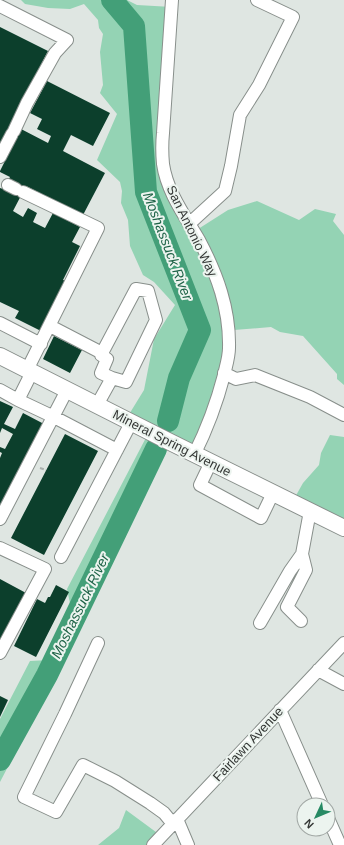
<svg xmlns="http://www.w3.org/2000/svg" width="344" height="845" font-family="Helvetica,sans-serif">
<rect width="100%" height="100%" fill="#dfe6e2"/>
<path fill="#94d3b4" d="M 21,0 L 127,0 L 137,5 L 172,7 L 163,165 L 195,231 L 228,210 L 257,201 L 299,220 L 315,209 L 336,214 L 333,221 L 344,235 L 344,385 L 337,379 L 337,374 L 303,336 L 280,332 L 271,327 L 234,330 L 200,448 L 159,434 C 147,462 133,488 121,516 L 125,522 L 126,536 L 119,547 L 64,659 L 0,782 L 0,719 L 30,661 L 49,660 L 73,618 L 67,589 L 150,430 L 128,416 L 144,390 L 154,339 L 175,305 L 154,282 L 143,275 L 130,246 L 128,220 L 121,203 L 122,191 L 120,182 L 97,160 L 117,114 L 100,93 L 103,85 L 100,52 L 103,34 L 99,28 L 98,20 L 84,4 L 70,9 L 48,8 L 25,4 Z
M 330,435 L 344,437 L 344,530 L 294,499 L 303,483 L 319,465 L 321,453 Z
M 126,810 L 160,835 L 152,845 L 98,845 L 119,828 Z"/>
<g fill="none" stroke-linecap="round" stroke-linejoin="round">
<path stroke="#439f78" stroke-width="22" d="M 112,0 L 134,26 L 146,192 L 200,330 L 179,378 L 168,421
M 0,760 L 47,675 L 156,449"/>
</g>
<path fill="#0c3f2c" d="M 0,27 L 48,51 L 0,144 Z
M 47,81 L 110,113 L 93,146 L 71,135 L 63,151 L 105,173 L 83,215 L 26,186 L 13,211 L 23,217 L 28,208 L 37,213 L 33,222 L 45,228 L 53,213 L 80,227 L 72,242 L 80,246 L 63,280 L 66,281 L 41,331 L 15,318 L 19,311 L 0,302 L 0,188 L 3,189 L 10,177 L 0,172 L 0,171 L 21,129 L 48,143 L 51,136 L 37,129 L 42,119 L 30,113 Z
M 54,336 L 82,350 L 70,373 L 43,359 Z
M 0,401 L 13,407 L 4,424 L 15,429 L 23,413 L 44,424 L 0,509 L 0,458 L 2,453 L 0,452 L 0,447 L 5,449 L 13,434 L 2,428 L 0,433 Z
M 65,434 L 98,451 L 44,555 L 11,538 Z
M 0,579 L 26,593 L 0,643 Z
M 56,585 L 69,592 L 36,657 L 14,646 L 37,599 L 45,603 L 48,597 L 50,597 Z
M 0,696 L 8,700 L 0,717 Z"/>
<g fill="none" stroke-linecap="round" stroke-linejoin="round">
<defs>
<path id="minor" d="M 172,0 L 163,133 C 162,143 162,153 163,164 C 167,192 185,216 199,240 C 217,274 230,309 229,348 C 229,357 226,366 224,375 C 217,402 207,429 194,455
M 0,6 L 67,40 L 55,53 L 27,103 L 14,131
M 0,157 L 12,134
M 8,185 L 16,189
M 23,192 L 98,228 L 27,370
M 189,224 L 225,191 L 231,166 L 240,115 L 259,85 L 293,17 L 257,0
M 0,323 L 41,344
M 50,326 L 102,353
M 32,372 L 18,400 L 54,417 L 117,450
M 224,373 L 236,379 L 255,375 L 310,397 L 344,415
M 0,390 L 18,400
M 97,405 L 112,378 L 126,382 L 156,320 L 148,291 L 136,289 L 101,355 L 107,359 L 101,373 L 112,378
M 211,462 L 200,485 L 261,518 L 273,493
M 0,519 L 67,390
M 0,548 L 45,569 L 0,653
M 61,557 L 131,423
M 301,621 L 287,607 L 306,570 L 302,554 L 310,511
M 260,623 L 290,571 L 302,554
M 98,643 L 65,714 L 24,797 L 56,812 L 83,765 L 115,781 L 150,803 L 164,813 L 173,824
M 318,670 L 344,684
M 280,710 L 322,805
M 328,818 L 340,845
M 177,819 L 188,845
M 153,845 L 344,643"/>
<path id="major" d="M 0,356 L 164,439 L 344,528"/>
</defs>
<use href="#minor" stroke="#888f8b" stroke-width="14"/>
<use href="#major" stroke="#888f8b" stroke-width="18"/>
<path stroke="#aab0ad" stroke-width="2" stroke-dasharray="4 2" stroke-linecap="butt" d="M 40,468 L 46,470"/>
<use href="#minor" stroke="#fff" stroke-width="12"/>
<use href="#major" stroke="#fff" stroke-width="16"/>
</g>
<g text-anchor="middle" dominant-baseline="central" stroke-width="4" stroke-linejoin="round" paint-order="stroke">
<g font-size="13" fill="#343735" stroke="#ecf4ef">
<text transform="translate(192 231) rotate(64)">San Antonio Way</text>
<text transform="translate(172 443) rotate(27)">Mineral Spring Avenue</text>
<text transform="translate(248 744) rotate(-47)">Fairlawn Avenue</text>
</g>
<g font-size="14" font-style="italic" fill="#1d6246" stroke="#ecf4ef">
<text transform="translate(168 246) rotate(69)">Moshassuck River</text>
<text transform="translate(80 606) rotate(-64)">Moshassuck River</text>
</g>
</g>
<g transform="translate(316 817) rotate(226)"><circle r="19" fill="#ecf4ef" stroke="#a2a8a5"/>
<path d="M0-3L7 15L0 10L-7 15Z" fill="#278a64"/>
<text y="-6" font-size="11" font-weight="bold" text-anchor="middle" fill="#343735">N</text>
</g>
</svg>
